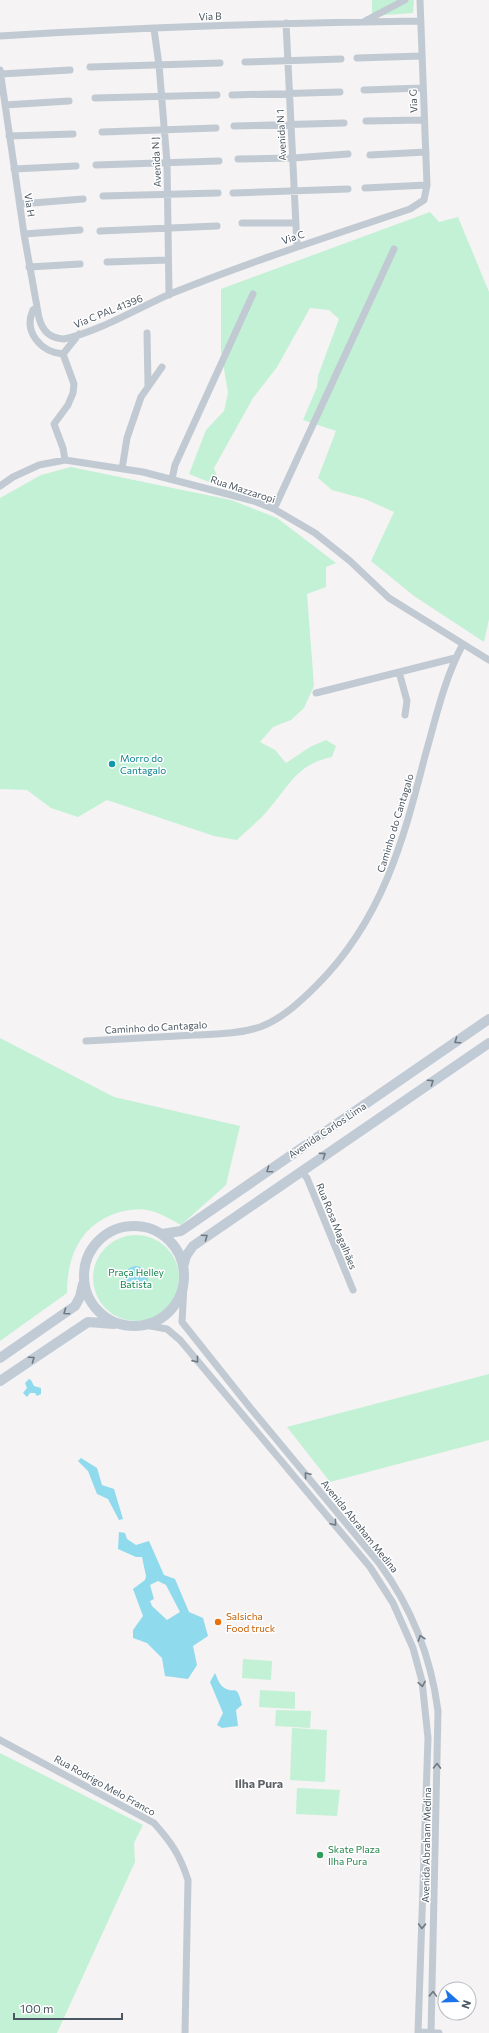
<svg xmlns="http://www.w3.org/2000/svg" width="489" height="2033" font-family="Commissioner,sans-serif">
<rect width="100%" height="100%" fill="#f5f3f3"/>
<path fill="#c3f1d5" d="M 372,0 L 414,0 L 413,13 L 372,16 Z
M 430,212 L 439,222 L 458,217 L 489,292 L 489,619 L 484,642 L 414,596 L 371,561 L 394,512 L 365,499 L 332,490 L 318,478 L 336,431 L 303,420 L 317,387 L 318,376 L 339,319 L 329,310 L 310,308 L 277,367 L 253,398 L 214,468 L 218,479 L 209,482 L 189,474 L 206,430 L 224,411 L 228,393 L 221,351 L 221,289 Z
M 71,467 L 231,500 L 277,518 L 336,563 L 326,567 L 326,587 L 307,594 L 314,686 L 304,708 L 291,720 L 273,727 L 260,742 L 275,750 L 286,763 L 310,747 L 326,740 L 336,746 L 332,757 C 297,764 290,785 268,810 C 259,821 247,830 237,840 L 214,836 L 107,800 L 78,817 L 51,808 L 27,790 L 0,789 L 0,498 L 41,475 Z
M 0,1038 L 114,1097 L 240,1126 L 226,1185 L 181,1225 C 170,1219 159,1212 147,1210 C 139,1208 127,1210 120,1212 C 81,1223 67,1256 67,1293 L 0,1341 Z
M93 1278a43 43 0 1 1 86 0a43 43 0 1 1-86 0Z
M 489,1374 L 489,1440 L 330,1482 L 287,1427 Z
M 243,1659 L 272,1661 L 271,1680 L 242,1678 Z
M 260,1690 L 295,1692 L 295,1709 L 259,1707 Z
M 276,1710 L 311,1711 L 310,1728 L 275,1726 Z
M 292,1728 L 327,1730 L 325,1782 L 290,1780 Z
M 0,1753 L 143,1825 L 134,1843 L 135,1862 L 57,2033 L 0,2033 Z
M 297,1788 L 340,1790 L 337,1816 L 296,1814 Z"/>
<path fill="#90daee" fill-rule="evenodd" d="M124 1278a12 12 0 1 1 24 0a12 12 0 1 1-24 0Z
M 29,1379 L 31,1380 L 34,1386 L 41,1388 L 41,1394 L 37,1396 L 35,1393 L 30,1393 L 27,1397 L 23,1393 L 27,1388 L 25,1383 Z
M 81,1458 L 97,1468 L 102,1485 L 114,1489 L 123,1519 L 119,1520 L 108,1499 L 97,1494 L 88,1471 L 78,1461 Z
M 119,1532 L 125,1533 L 127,1539 L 136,1545 L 149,1541 L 164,1575 L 175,1579 L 189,1612 L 203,1618 L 208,1636 L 193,1646 L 197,1665 L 188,1679 L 165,1676 L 162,1658 L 147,1643 L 133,1638 L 133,1630 L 143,1616 L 133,1589 L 145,1580 L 146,1576 L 142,1557 L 136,1557 L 118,1549 ZM 158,1581 L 166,1585 L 180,1612 L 167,1620 L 152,1606 L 150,1601 L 154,1599 L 150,1585 Z
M 215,1673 C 217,1677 219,1684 223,1687 C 235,1696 236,1681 242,1705 L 236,1710 L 238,1726 L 222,1728 L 217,1725 L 223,1713 L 210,1682 Z"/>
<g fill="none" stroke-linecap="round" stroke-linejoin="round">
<path stroke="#c1cad2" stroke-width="7" d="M 365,21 L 405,0
M 286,23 L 297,246
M 154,29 L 159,65 L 167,162 L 169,295
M 0,36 C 140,27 280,23 420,21
M 357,58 L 422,56
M 245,62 L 341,59
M 90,67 L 220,63
M 0,70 L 24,234 L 39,318 C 43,332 50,338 64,339 C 98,332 138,308 170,294 C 249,262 330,236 410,209 L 424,200 L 427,185 L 420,0
M 1,74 L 70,70
M 364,90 L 422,88
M 232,95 L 340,92
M 95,98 L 217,95
M 5,105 L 69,101
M 366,121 L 423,120
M 234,126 L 344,123
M 102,132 L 216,128
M 9,136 L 73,134
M 370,155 L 426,152
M 238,159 L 293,158 L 348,154
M 96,165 L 219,161
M 14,169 L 76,166
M 365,188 L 427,185
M 233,193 L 348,189
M 103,196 L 218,193
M 20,204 L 83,199
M 242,223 L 296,223
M 100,231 L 217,226
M 24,234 L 80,230
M 107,262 L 168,260
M 29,267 L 80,264
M 37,308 L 33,310 C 23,332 41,352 63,354
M 147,333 L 148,385
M 65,460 L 63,448 L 54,424 L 68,405 L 73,393 L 74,384 L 63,354 L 79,334
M 122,469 L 127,438 L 141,397 L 162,367
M 172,479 L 175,465 L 253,294
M 0,486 L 13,477 L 39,465 L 65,460 L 143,472 L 254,501 L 274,509 L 315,533 L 350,561 L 389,598 L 489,660
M 274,509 L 394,249
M 399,672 L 407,701 L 405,715
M 316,693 L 455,658
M 86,1041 C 122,1039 158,1037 195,1035 C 217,1034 239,1034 260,1027 C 282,1019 301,1001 317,985 C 382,920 403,842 425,756 C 436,718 444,679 463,644
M 301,1171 L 307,1178 L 353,1290
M 184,1285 L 182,1322 L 248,1405 L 379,1563 C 412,1608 431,1656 438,1711 L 431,2033
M 145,1325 L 167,1329 L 180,1340 L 370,1567 L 393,1603 L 413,1648 L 422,1681 L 428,1738 L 418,2033
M 0,1740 L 154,1823 C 171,1842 180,1855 188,1880 L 185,2033
M 418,2032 L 439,2033"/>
<path stroke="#c1cbd6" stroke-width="10" d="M84 1276a50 50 0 1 1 100 0a50 50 0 1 1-100 0Z
M 162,1234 L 181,1231 L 489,1019
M 183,1267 L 186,1256 L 193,1246 L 489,1043
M 0,1358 L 75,1306 L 80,1297 L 83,1284
M 0,1381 L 88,1322 L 114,1324"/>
</g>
<defs><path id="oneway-chevron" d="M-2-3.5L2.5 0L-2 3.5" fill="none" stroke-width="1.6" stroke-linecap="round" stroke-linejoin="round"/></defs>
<g stroke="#6e7984">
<use href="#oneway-chevron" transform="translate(457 1041) rotate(146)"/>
<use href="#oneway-chevron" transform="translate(431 1082) rotate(-34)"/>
<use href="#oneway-chevron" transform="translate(323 1155) rotate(-34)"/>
<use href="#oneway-chevron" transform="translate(269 1170) rotate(145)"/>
<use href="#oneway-chevron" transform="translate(205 1237) rotate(-35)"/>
<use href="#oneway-chevron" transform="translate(66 1312) rotate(145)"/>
<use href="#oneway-chevron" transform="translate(32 1359) rotate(-35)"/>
</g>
<g stroke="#6e7983">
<use href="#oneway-chevron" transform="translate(196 1360) rotate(51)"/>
<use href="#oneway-chevron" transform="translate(307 1475) rotate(-130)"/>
<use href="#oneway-chevron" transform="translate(334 1523) rotate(50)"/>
<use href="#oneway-chevron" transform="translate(421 1638) rotate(-109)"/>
<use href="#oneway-chevron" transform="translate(422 1684) rotate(80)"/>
<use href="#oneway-chevron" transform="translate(437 1766) rotate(-89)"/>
<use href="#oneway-chevron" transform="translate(422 1926) rotate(92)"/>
<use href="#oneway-chevron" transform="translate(433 1994) rotate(-88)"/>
</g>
<circle fill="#0f9aa8" stroke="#fff" stroke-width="1.5" cx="112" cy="764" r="4"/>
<circle fill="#e8710a" stroke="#fff" stroke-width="1.5" cx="218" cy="1622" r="4"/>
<circle fill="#2e9e5b" stroke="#fff" stroke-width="1.5" cx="320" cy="1855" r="4"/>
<g text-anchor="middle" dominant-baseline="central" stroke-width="3" stroke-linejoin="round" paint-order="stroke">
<g font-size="10" fill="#4a5661" stroke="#fff">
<text transform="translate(210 16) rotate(-2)">Via B</text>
<text transform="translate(413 101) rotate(-92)">Via G</text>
<text transform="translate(281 135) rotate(-93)">Avenida N 1</text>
<text transform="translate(156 162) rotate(-93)">Avenida N J</text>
<text transform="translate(30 205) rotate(81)">Via H</text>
<text transform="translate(293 237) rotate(-18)">Via C</text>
<text transform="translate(108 311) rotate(-22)">Via C PAL 41396</text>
<text transform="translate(243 489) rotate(18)">Rua Mazzaropi</text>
<text transform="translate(395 823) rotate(-73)">Caminho do Cantagalo</text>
<text transform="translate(156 1027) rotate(-3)">Caminho do Cantagalo</text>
<text transform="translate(327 1130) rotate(-34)">Avenida Carlos Lima</text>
<text transform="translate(337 1226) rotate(68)">Rua Rosa Magalhães</text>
<text transform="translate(360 1526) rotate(51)">Avenida Abraham Medina</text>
<text transform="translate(105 1785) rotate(29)">Rua Rodrigo Melo Franco</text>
<text transform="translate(426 1845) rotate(-89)">Avenida Abraham Medina</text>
</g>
<g font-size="10" fill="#0d838f" stroke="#fff" text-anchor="start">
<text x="120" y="758">Morro do<tspan x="120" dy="12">Cantagalo</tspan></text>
</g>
<g font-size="10" fill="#17864f" stroke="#fff">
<text x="136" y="1272">Praça Helley<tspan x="136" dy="12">Batista</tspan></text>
</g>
<g font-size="10" fill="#c56008" stroke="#fff" text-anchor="start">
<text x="226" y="1616">Salsicha<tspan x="226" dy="12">Food truck</tspan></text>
</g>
<g font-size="10" fill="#27864d" stroke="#fff" text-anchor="start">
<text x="328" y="1849">Skate Plaza<tspan x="328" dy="12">Ilha Pura</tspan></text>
</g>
<g font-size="12" font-weight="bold" fill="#5f6368" stroke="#fff">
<text x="259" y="1783">Ilha Pura</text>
</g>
</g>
<g transform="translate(457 2001) rotate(110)"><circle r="19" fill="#ffffff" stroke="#b7bbc0"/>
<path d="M0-3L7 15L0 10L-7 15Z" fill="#1a73e8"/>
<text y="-6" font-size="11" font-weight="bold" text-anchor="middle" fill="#4a5661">N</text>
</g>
<path d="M14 2013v6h108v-6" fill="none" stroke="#4a5661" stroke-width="2"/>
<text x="20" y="2013" font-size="12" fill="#4a5661" stroke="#ffffff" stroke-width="3" paint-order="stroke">100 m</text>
</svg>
